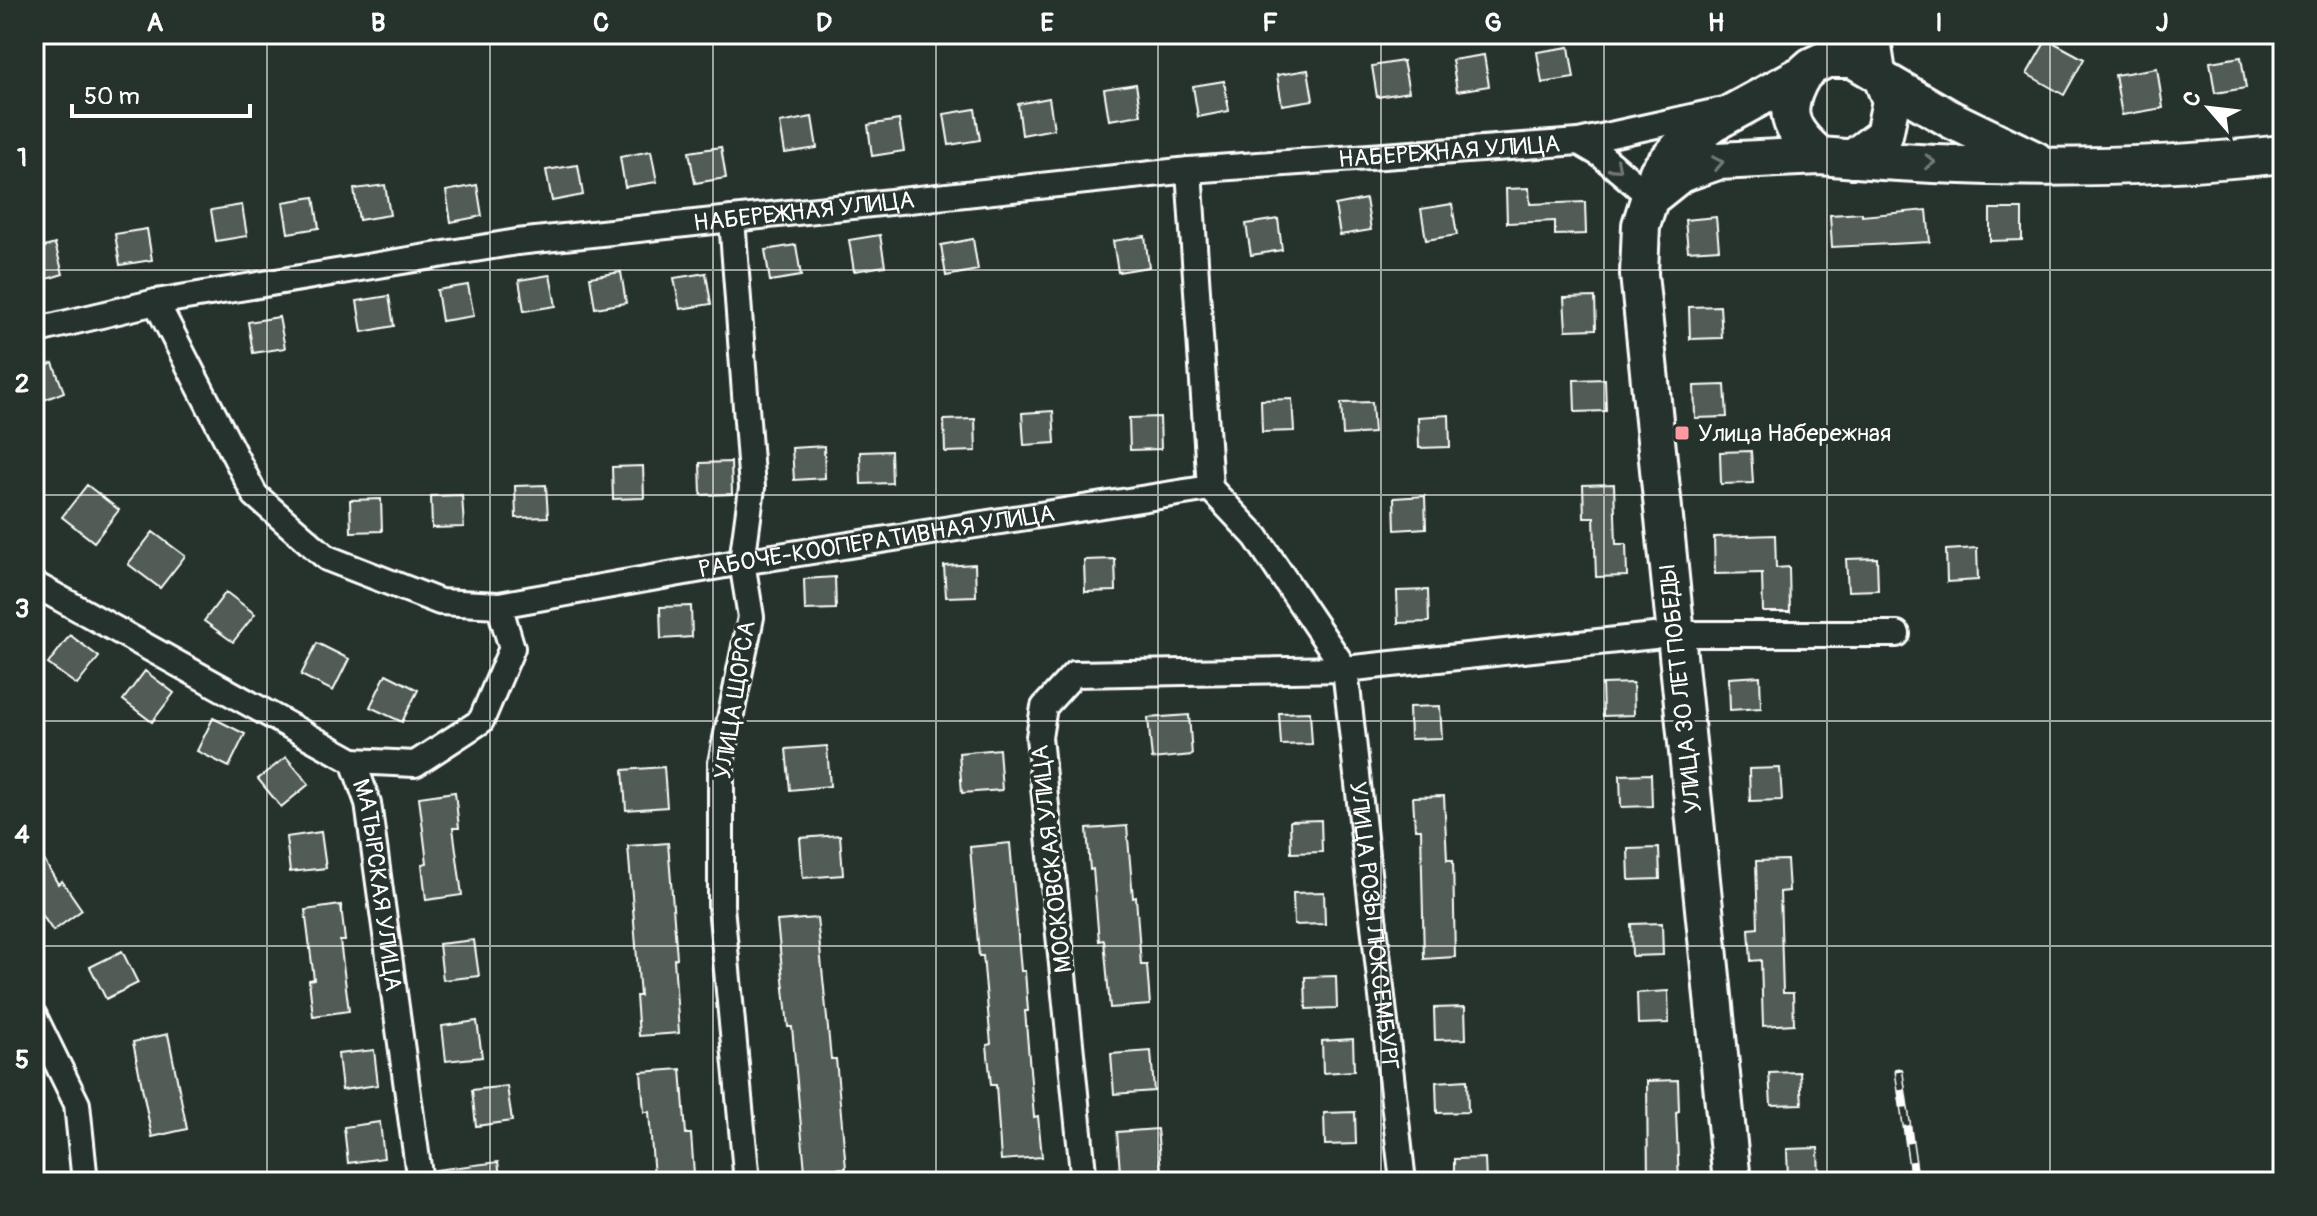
<svg xmlns="http://www.w3.org/2000/svg" width="2317" height="1216" font-family="Pangolin,sans-serif">
<rect width="100%" height="100%" fill="#26332d"/>
<filter id="ink" filterUnits="userSpaceOnUse"><feTurbulence type="fractalNoise" baseFrequency=".0125" numOctaves="2"/><feDisplacementMap in="SourceGraphic" scale="16" xChannelSelector="R" yChannelSelector="G"/><feConvolveMatrix kernelMatrix="1 2 1 2 8 2 1 2 1" color-interpolation-filters="sRGB"/></filter>
<g filter="url(#ink)">
<path fill="#515c57" stroke="#fff" stroke-width="2" d="M 2047,39 L 2084,59 L 2064,95 L 2027,74 Z
M 1569,47 L 1574,78 L 1542,83 L 1537,52 Z
M 1484,55 L 1489,86 L 1457,91 L 1452,60 Z
M 2241,57 L 2246,88 L 2215,93 L 2210,62 Z
M 1403,61 L 1409,92 L 1377,97 L 1372,66 Z
M 2157,68 L 2163,108 L 2122,115 L 2115,75 Z
M 1308,70 L 1313,100 L 1282,105 L 1277,75 Z
M 1224,81 L 1229,111 L 1198,117 L 1193,86 Z
M 1136,84 L 1141,115 L 1109,120 L 1104,89 Z
M 1049,98 L 1054,129 L 1022,135 L 1018,104 Z
M 975,109 L 980,140 L 949,145 L 944,114 Z
M 812,117 L 817,148 L 785,153 L 780,123 Z
M 899,120 L 904,151 L 872,156 L 868,125 Z
M 721,147 L 726,178 L 695,183 L 689,152 Z
M 651,151 L 657,182 L 625,187 L 620,157 Z
M 578,165 L 583,195 L 552,201 L 546,170 Z
M 385,185 L 390,215 L 359,220 L 354,189 Z
M 477,185 L 482,216 L 451,222 L 446,191 Z
M 1529,188 L 1530,204 L 1585,202 L 1586,234 L 1555,235 L 1555,221 L 1507,223 L 1506,189 Z
M 314,197 L 319,228 L 288,233 L 283,202 Z
M 1366,199 L 1371,230 L 1340,235 L 1335,205 Z
M 1452,204 L 1457,235 L 1426,240 L 1421,209 Z
M 242,205 L 247,236 L 216,241 L 211,210 Z
M 1990,209 L 2022,209 L 2022,240 L 1990,241 Z
M 1927,210 L 1930,242 L 1832,247 L 1830,215 L 1862,213 L 1862,216 Z
M 1716,217 L 1719,249 L 1688,251 L 1685,220 Z
M 1278,219 L 1282,250 L 1251,255 L 1246,224 Z
M 147,229 L 152,260 L 120,265 L 115,234 Z
M 880,235 L 885,266 L 854,271 L 849,240 Z
M 1145,236 L 1149,267 L 1118,272 L 1113,241 Z
M 973,239 L 978,270 L 946,276 L 941,245 Z
M 55,244 L 63,274 L 34,283 L 34,250 Z
M 796,245 L 801,276 L 770,281 L 765,250 Z
M 621,272 L 626,303 L 595,308 L 590,277 Z
M 706,273 L 711,304 L 680,309 L 674,278 Z
M 550,275 L 556,306 L 524,311 L 519,280 Z
M 468,285 L 474,316 L 442,321 L 437,290 Z
M 389,296 L 394,326 L 362,332 L 357,301 Z
M 1595,297 L 1596,329 L 1566,330 L 1564,298 Z
M 1720,306 L 1722,338 L 1690,339 L 1689,307 Z
M 279,317 L 285,348 L 253,353 L 248,322 Z
M 53,363 L 64,392 L 34,404 L 34,371 Z
M 1605,379 L 1606,411 L 1575,412 L 1574,380 Z
M 1725,385 L 1727,417 L 1695,418 L 1694,386 Z
M 1292,399 L 1294,431 L 1262,432 L 1261,400 Z
M 1372,402 L 1374,433 L 1343,435 L 1341,403 Z
M 1053,411 L 1055,443 L 1024,445 L 1022,413 Z
M 1449,415 L 1450,447 L 1419,448 L 1418,417 Z
M 1160,417 L 1161,449 L 1130,450 L 1129,418 Z
M 975,419 L 976,451 L 945,452 L 944,420 Z
M 824,446 L 825,478 L 794,480 L 792,448 Z
M 891,451 L 892,483 L 861,484 L 860,452 Z
M 1751,451 L 1753,483 L 1721,484 L 1720,452 Z
M 731,462 L 732,494 L 701,495 L 700,463 Z
M 643,466 L 644,498 L 613,499 L 612,467 Z
M 1614,484 L 1616,544 L 1626,544 L 1627,576 L 1596,577 L 1594,517 L 1584,517 L 1583,485 Z
M 87,485 L 119,510 L 94,542 L 62,517 Z
M 546,485 L 548,517 L 516,518 L 515,486 Z
M 462,495 L 464,527 L 432,528 L 431,496 Z
M 1425,496 L 1426,528 L 1395,530 L 1394,498 Z
M 381,499 L 382,531 L 351,532 L 350,500 Z
M 153,532 L 185,556 L 160,588 L 128,564 Z
M 1775,535 L 1776,568 L 1789,567 L 1790,612 L 1763,612 L 1762,573 L 1715,574 L 1714,537 Z
M 1977,548 L 1978,580 L 1947,582 L 1946,550 Z
M 1877,558 L 1878,590 L 1848,591 L 1846,559 Z
M 1115,559 L 1116,591 L 1085,592 L 1084,560 Z
M 975,564 L 976,596 L 946,597 L 944,566 Z
M 835,577 L 836,609 L 805,610 L 804,579 Z
M 1428,590 L 1429,622 L 1398,623 L 1397,591 Z
M 226,592 L 255,614 L 233,642 L 204,621 Z
M 691,606 L 692,637 L 661,639 L 660,607 Z
M 70,635 L 99,657 L 77,685 L 48,664 Z
M 317,643 L 349,659 L 333,691 L 301,675 Z
M 145,671 L 174,693 L 152,722 L 123,700 Z
M 386,674 L 418,690 L 402,722 L 370,707 Z
M 1760,676 L 1761,708 L 1730,710 L 1729,678 Z
M 1633,683 L 1634,715 L 1603,716 L 1602,684 Z
M 1440,706 L 1442,738 L 1410,739 L 1409,707 Z
M 1310,712 L 1312,744 L 1281,745 L 1279,713 Z
M 1189,715 L 1192,755 L 1152,759 L 1148,718 Z
M 213,718 L 245,734 L 229,767 L 197,751 Z
M 827,746 L 830,786 L 790,790 L 786,749 Z
M 999,749 L 1002,790 L 962,793 L 959,753 Z
M 286,757 L 309,784 L 281,807 L 258,779 Z
M 664,767 L 667,807 L 626,810 L 623,770 Z
M 1780,768 L 1782,800 L 1750,801 L 1749,769 Z
M 1651,774 L 1652,806 L 1621,807 L 1620,775 Z
M 455,792 L 459,828 L 453,828 L 462,895 L 426,900 L 422,864 L 427,863 L 419,797 Z
M 1444,796 L 1447,860 L 1453,860 L 1455,957 L 1424,959 L 1421,829 L 1415,829 L 1413,797 Z
M 1321,820 L 1322,852 L 1291,853 L 1290,821 Z
M 1127,826 L 1133,898 L 1136,897 L 1141,965 L 1147,965 L 1150,1005 L 1110,1008 L 1104,940 L 1099,941 L 1093,869 L 1090,870 L 1087,829 Z
M 321,832 L 326,868 L 290,872 L 286,837 Z
M 840,835 L 843,875 L 803,878 L 800,838 Z
M 34,843 L 58,884 L 62,881 L 82,910 L 53,931 L 34,903 Z
M 668,843 L 677,958 L 674,959 L 679,1033 L 639,1036 L 636,996 L 640,996 L 628,846 Z
M 1010,843 L 1021,971 L 1025,971 L 1028,1011 L 1025,1011 L 1034,1117 L 1038,1116 L 1042,1157 L 1001,1160 L 996,1085 L 991,1085 L 987,1045 L 991,1044 L 983,956 L 979,956 L 970,847 Z
M 1659,848 L 1660,879 L 1629,880 L 1628,849 Z
M 1787,860 L 1789,891 L 1780,892 L 1783,993 L 1793,993 L 1794,1024 L 1763,1026 L 1761,960 L 1751,961 L 1749,929 L 1758,928 L 1756,861 Z
M 1324,892 L 1325,924 L 1294,925 L 1293,893 Z
M 341,905 L 345,941 L 340,941 L 349,1011 L 313,1016 L 309,980 L 314,979 L 305,910 Z
M 817,918 L 831,1059 L 836,1059 L 846,1168 L 805,1171 L 792,1027 L 788,1027 L 777,921 Z
M 1662,923 L 1663,955 L 1632,956 L 1631,924 Z
M 474,940 L 479,976 L 443,980 L 439,944 Z
M 122,951 L 138,983 L 106,999 L 90,967 Z
M 1336,976 L 1337,1008 L 1306,1009 L 1305,977 Z
M 1668,991 L 1669,1023 L 1638,1024 L 1637,993 Z
M 1465,1007 L 1466,1039 L 1435,1040 L 1434,1008 Z
M 477,1021 L 482,1057 L 446,1061 L 442,1026 Z
M 168,1034 L 187,1129 L 152,1137 L 133,1042 Z
M 1353,1039 L 1354,1071 L 1323,1073 L 1322,1041 Z
M 374,1050 L 378,1085 L 342,1090 L 338,1054 Z
M 1151,1051 L 1154,1091 L 1114,1094 L 1111,1054 Z
M 681,1069 L 686,1134 L 691,1134 L 694,1174 L 654,1177 L 649,1112 L 644,1112 L 641,1072 Z
M 1800,1072 L 1802,1104 L 1771,1105 L 1769,1073 Z
M 1467,1080 L 1468,1112 L 1437,1113 L 1436,1082 Z
M 1678,1080 L 1679,1111 L 1676,1112 L 1679,1182 L 1648,1182 L 1647,1081 Z
M 507,1086 L 512,1121 L 476,1126 L 472,1090 Z
M 1355,1112 L 1356,1144 L 1325,1145 L 1324,1113 Z
M 380,1122 L 384,1158 L 348,1163 L 344,1127 Z
M 1157,1129 L 1161,1169 L 1120,1172 L 1117,1132 Z
M 1818,1148 L 1819,1179 L 1788,1180 L 1787,1149 Z
M 1485,1158 L 1486,1182 L 1454,1182 L 1454,1159 Z
M 498,1162 L 501,1182 L 436,1182 L 435,1170 Z"/>
<g fill="none" stroke-linecap="round" stroke-linejoin="round">
<defs>
<g id="street">
<path d="M 1579,142 L 1601,155 L 1650,197"/>
<path d="M 1189,170 L 1210,488"/>
<path d="M 732,219 L 752,488 L 742,562 L 751,617 L 721,763 L 721,906 L 747,1182"/>
<path id="s1" d="M 156,302 L 255,495 L 327,558 L 440,602 L 499,605 L 742,562 L 1210,488 L 1256,537 L 1345,669 L 1654,636"/>
<path id="s2" d="M 34,331 L 156,302 L 517,242 L 1189,170 L 1579,142 L 1719,111"/>
<path id="s3" d="M 34,584 L 353,761 L 368,803 L 420,1182"/>
<path d="M 1675,634 L 1897,634"/>
<path d="M 353,761 L 415,764 L 481,721 L 512,648 L 499,605"/>
<path d="M 34,1016 L 77,1104 L 85,1182"/>
<path id="s4" d="M 1084,1182 L 1039,737 L 1044,707 L 1074,674 L 1345,669 L 1403,1182"/>
</g>
<path id="secondary" d="M 1871,34 L 1877,73
M 1803,74 C 1781,111 1788,129 1820,156 C 1973,170 2130,171 2283,154
M 1883,80 L 1952,120 L 2035,160
M 1655,194 L 1680,174 L 1718,161 L 1820,156
M 1732,1182 L 1639,274 L 1641,225 L 1658,172 L 1678,149 L 1713,123 L 1803,74 L 1812,66 L 1827,59 L 1853,59 L 1877,73 L 1883,80 L 1891,101 L 1884,135 L 1852,159"/>
</defs>
<use href="#street" stroke="#fff" stroke-width="30"/>
<use href="#secondary" stroke="#fff" stroke-width="42"/>
<use href="#street" stroke="#26332d" stroke-width="24"/>
<use href="#secondary" stroke="#26332d" stroke-width="36"/>
<defs>
<path id="rail" d="M 1899,1072 L 1915,1182"/>
</defs>
<use href="#rail" stroke="#fff" stroke-width="9"/>
<use href="#rail" stroke="#26332d" stroke-width="6" stroke-dasharray="18" stroke-linecap="butt"/>
</g>
<defs><path id="oneway-chevron" d="M-2-3.5L2.5 0L-2 3.5" fill="none" stroke-width="1.6" stroke-linecap="round" stroke-linejoin="round" transform="scale(2)"/></defs>
<g stroke="#727a76">
<use href="#oneway-chevron" transform="translate(1930 162) rotate(2)"/>
<use href="#oneway-chevron" transform="translate(1718 163) rotate(-11)"/>
<use href="#oneway-chevron" transform="translate(1616 167) rotate(41)"/>
</g>
</g>
<path fill="none" stroke="#fff" stroke-width="2" stroke-opacity="0.55" d="M 267,34 L 267,1182M 490,34 L 490,1182M 713,34 L 713,1182M 936,34 L 936,1182M 1158,34 L 1158,1182M 1381,34 L 1381,1182M 1604,34 L 1604,1182M 1827,34 L 1827,1182M 2050,34 L 2050,1182M 34,270 L 2283,270M 34,495 L 2283,495M 34,721 L 2283,721M 34,946 L 2283,946"/>
<rect fill="#ff9aa2" stroke="#26332d" stroke-width="3" x="1674" y="425" width="16" height="16" rx="4"/>
<g text-anchor="middle" dominant-baseline="central" stroke-width="7" stroke-linejoin="round" paint-order="stroke">
<g font-size="24" fill="#fff" stroke="#26332d">
<text stroke="none"><textPath href="#s2" startOffset="1428">НАБЕРЕЖНАЯ УЛИЦА</textPath></text>
<text stroke="none"><textPath href="#s2" startOffset="780">НАБЕРЕЖНАЯ УЛИЦА</textPath></text>
<text stroke="none"><textPath href="#s1" startOffset="876">РАБОЧЕ-КООПЕРАТИВНАЯ УЛИЦА</textPath></text>
<text transform="translate(1681 689) rotate(-96)">УЛИЦА 30 ЛЕТ ПОБЕДЫ</text>
<text transform="translate(735 700) rotate(-81)">УЛИЦА ЩОРСА</text>
<text transform="translate(1052 859) rotate(-96)">МОСКОВСКАЯ УЛИЦА</text>
<text stroke="none"><textPath href="#s3" startOffset="492">МАТЫРСКАЯ УЛИЦА</textPath></text>
<text stroke="none"><textPath href="#s4" startOffset="1052">УЛИЦА РОЗЫ ЛЮКСЕМБУРГ</textPath></text>
</g>
<g font-size="24" fill="#fff" stroke="#26332d" text-anchor="start">
<text x="1698" y="433">Улица Набережная</text>
</g>
</g>
<rect width="2317" height="1216" fill="none" stroke="#26332d" stroke-width="88"/>
<g transform="translate(2209 108) rotate(298)" stroke="#26332d" stroke-width="6" paint-order="stroke">
<path d="M0-6L14 30L0 20L-14 30Z" fill="#ffffff"/>
<text y="-12" font-size="22" font-weight="bold" text-anchor="middle" fill="#ffffff">С</text>
</g>
<path d="M72 104v12h178v-12" fill="none" stroke="#ffffff" stroke-width="4"/>
<text x="84" y="104" font-size="24" fill="#ffffff" stroke="#26332d" stroke-width="6" paint-order="stroke">50 m</text>
<rect x="44" y="44" width="2229" height="1128" fill="none" stroke="#fff" stroke-width="3"/>
<g font-size="26" text-anchor="middle" font-weight="bold" fill="#fff">
<text x="155" y="31">A</text>
<text x="378" y="31">B</text>
<text x="601" y="31">C</text>
<text x="824" y="31">D</text>
<text x="1047" y="31">E</text>
<text x="1270" y="31">F</text>
<text x="1493" y="31">G</text>
<text x="1716" y="31">H</text>
<text x="1939" y="31">I</text>
<text x="2162" y="31">J</text>
<text x="22" y="166">1</text>
<text x="22" y="392">2</text>
<text x="22" y="617">3</text>
<text x="22" y="843">4</text>
<text x="22" y="1068">5</text>
</g>
</svg>
